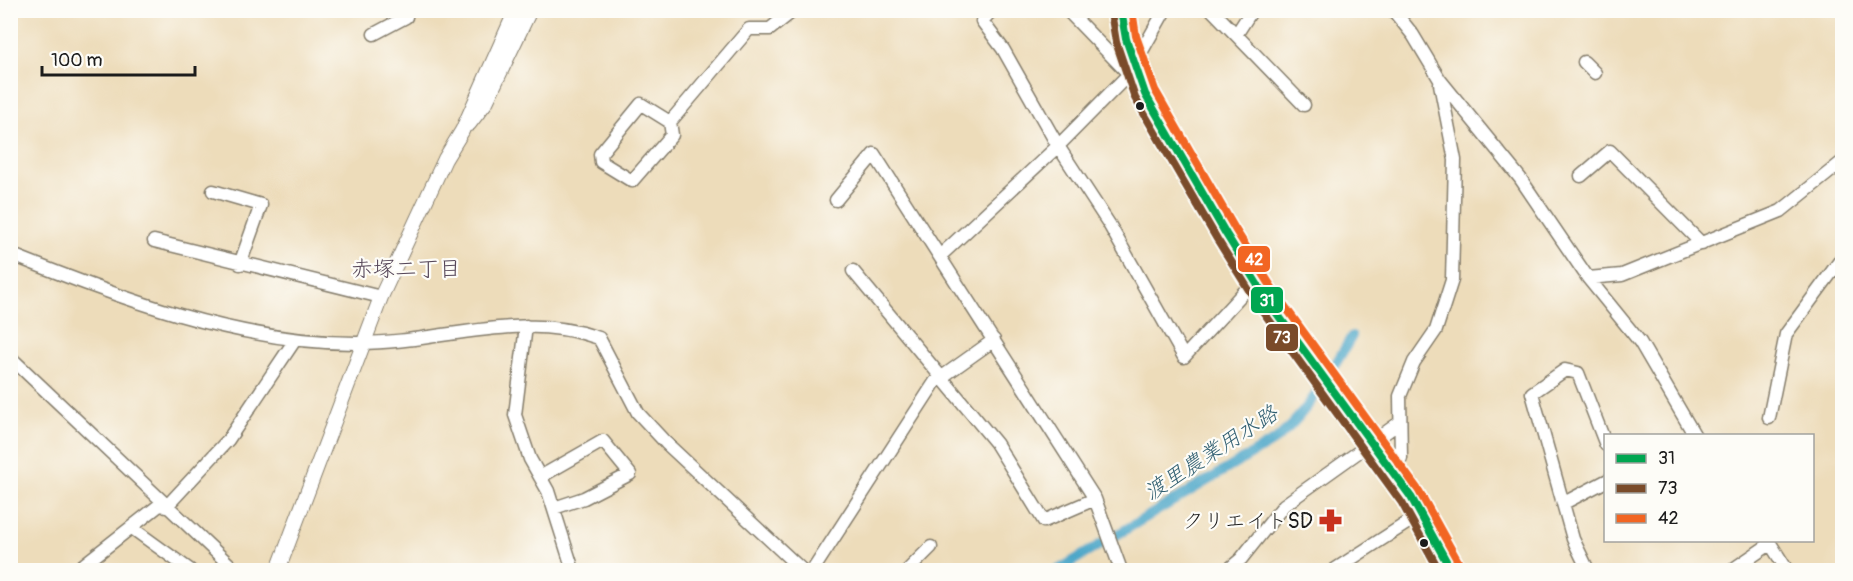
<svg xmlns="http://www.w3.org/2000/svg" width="1853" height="581" font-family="Pangolin,'Klee One',sans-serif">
<rect width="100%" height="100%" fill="#fdfcf7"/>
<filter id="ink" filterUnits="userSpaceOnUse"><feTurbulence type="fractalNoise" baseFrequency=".0167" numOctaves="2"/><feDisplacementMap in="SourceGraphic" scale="12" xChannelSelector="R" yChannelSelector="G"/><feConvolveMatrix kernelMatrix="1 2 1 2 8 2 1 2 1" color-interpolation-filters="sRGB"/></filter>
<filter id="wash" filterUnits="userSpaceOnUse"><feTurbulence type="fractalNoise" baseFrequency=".008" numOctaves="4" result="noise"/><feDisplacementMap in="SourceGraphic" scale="24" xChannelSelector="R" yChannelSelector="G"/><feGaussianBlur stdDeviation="1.35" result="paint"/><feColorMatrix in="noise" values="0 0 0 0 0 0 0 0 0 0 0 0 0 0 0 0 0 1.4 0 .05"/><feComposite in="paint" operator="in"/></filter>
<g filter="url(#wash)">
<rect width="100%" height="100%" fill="#eddcba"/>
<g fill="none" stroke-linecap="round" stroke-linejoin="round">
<path stroke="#49a5c7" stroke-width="10" d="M 1058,570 L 1277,439 C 1310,409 1330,374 1352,336"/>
</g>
</g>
<g filter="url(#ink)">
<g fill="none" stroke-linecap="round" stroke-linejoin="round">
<defs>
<path id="minor" d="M 992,10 L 982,21 L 1003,49 L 1058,146 L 1109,224 L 1184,357 L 1255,280
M 1067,10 L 1129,74
M 1212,10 L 1304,105
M 1393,10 L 1413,35 L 1440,80 L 1520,178 L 1588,278 L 1640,342 L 1695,436
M 374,34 L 406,17 L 407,10
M 1236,35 L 1252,10
M 1584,62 L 1595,73
M 641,104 L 670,122 L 672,135 L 632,181 L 601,162 L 600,154 Z
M 670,122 L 749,29 L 770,29 L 794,10
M 1581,176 L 1610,151 L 1702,244
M 213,191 L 261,205 L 240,264
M 836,200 L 874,154 L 1095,499 L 1121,570
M 154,241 L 381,297
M 10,254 C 120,298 237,343 356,343 C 439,344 517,309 599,338 L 638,413 L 666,443 L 802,570
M 941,255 L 1058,146 L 1129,74 L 1165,10
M 853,271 L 996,443 L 1044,521 L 1095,499
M 1588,278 L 1622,275 L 1781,211 L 1842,162
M 526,326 L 515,415 L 530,459 L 548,491 L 573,570
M 10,357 L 235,570
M 1769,418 L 1786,334 L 1842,258
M 1395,474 L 1401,458 L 1400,396 L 1414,362 L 1436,330 L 1452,280 L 1455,160 L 1440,84
M 540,477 L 603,441 L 630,474 L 584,498 L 554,508
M 1564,503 L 1606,481
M 166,507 L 228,440 L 295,340
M 132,528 L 190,570
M 1768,540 L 1787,570
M 77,570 L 162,503
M 813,570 L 935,382 L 994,340
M 908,570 L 931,547
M 1228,570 L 1241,559 L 1284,505 L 1399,423
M 1334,570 L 1421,514
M 1588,570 L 1573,539 L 1532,393 L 1565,370 L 1578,373 L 1606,445
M 1732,570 L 1770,544"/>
<path id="tertiary" d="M 1121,10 L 1126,39 L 1145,94 L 1226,234 L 1267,300 L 1411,497 L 1451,570
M 469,124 L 486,102 L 530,10
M 278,570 L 381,297 L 445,159 L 462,131 L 516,10"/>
</defs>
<use href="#minor" stroke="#847c6b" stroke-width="15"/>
<use href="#tertiary" stroke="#847c6b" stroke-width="16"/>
<use href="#minor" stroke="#fff" stroke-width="12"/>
<use href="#tertiary" stroke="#fff" stroke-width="14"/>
<defs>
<path id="bus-1" d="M 1121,10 L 1126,39 L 1145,94 L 1226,234 L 1267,300 L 1411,497 L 1451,570"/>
<path id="bus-2" d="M 1111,12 L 1116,42 L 1135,98 L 1217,239 L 1259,306 L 1402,503 L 1439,570"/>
<path id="bus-3" d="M 1132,10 L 1136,36 L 1155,90 L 1235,229 L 1276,294 L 1419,491 L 1460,565"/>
</defs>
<use href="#bus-1" stroke="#fdfcf7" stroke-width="12"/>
<use href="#bus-2" stroke="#fdfcf7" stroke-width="12"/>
<use href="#bus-3" stroke="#fdfcf7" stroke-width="12"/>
<use href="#bus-1" stroke="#00a651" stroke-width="8"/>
<use href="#bus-2" stroke="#7a4b2a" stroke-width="8"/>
<use href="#bus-3" stroke="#f26522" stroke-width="8"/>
</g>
</g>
<defs>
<symbol id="pharmacy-bare" viewBox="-9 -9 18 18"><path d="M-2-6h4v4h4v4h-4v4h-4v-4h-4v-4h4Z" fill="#c8321e" stroke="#fdfcf7" stroke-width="2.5" paint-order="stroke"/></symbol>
</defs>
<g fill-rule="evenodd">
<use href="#pharmacy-bare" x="1314" y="504" width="33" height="33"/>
</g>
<g fill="#1c1c1c" stroke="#fdfcf7" stroke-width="2">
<circle cx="1140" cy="106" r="5"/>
<circle cx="1424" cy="543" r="5"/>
</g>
<g text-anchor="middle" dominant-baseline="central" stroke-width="4.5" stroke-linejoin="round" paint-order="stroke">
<g font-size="21" fill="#1c1c1c" stroke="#fdfcf7" text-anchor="end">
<text x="1313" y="521">クリエイトSD</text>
</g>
<g font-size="22" fill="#57485a" stroke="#fdfcf7">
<text x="406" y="269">赤塚二丁目</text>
</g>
<g font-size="22" font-style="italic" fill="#326072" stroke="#fdfcf7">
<text transform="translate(1211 453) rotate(-33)">渡里農業用水路</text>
</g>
</g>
<g stroke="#fdfcf7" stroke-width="2">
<rect x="1237" y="245" width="34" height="28" rx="6" fill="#f26522"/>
<rect x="1250" y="286" width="34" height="28" rx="6" fill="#00a651"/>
<rect x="1265" y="323" width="34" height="29" rx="6" fill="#7a4b2a"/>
</g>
<g font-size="16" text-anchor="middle" font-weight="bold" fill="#fff">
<text x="1254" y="265">42</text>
<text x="1267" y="306">31</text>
<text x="1282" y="343">73</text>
</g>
<rect width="1853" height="581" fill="none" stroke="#fdfcf7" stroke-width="36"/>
<rect x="1604" y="434" width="210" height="108" fill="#fdfcf7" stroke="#a3a29f" stroke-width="1.5"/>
<rect x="1616" y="454" width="30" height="9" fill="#00a651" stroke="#a3a29f" stroke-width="1.5"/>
<text x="1658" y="464" font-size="18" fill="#1c1c1c">31</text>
<rect x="1616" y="484" width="30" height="9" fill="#7a4b2a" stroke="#a3a29f" stroke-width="1.5"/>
<text x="1658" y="494" font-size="18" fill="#1c1c1c">73</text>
<rect x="1616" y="514" width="30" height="9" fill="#f26522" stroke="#a3a29f" stroke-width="1.5"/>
<text x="1658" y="524" font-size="18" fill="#1c1c1c">42</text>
<path d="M42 66v9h153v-9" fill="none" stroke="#1c1c1c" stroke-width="3"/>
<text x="51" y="66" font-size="18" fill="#1c1c1c" stroke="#fdfcf7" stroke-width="4.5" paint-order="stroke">100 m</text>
</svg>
